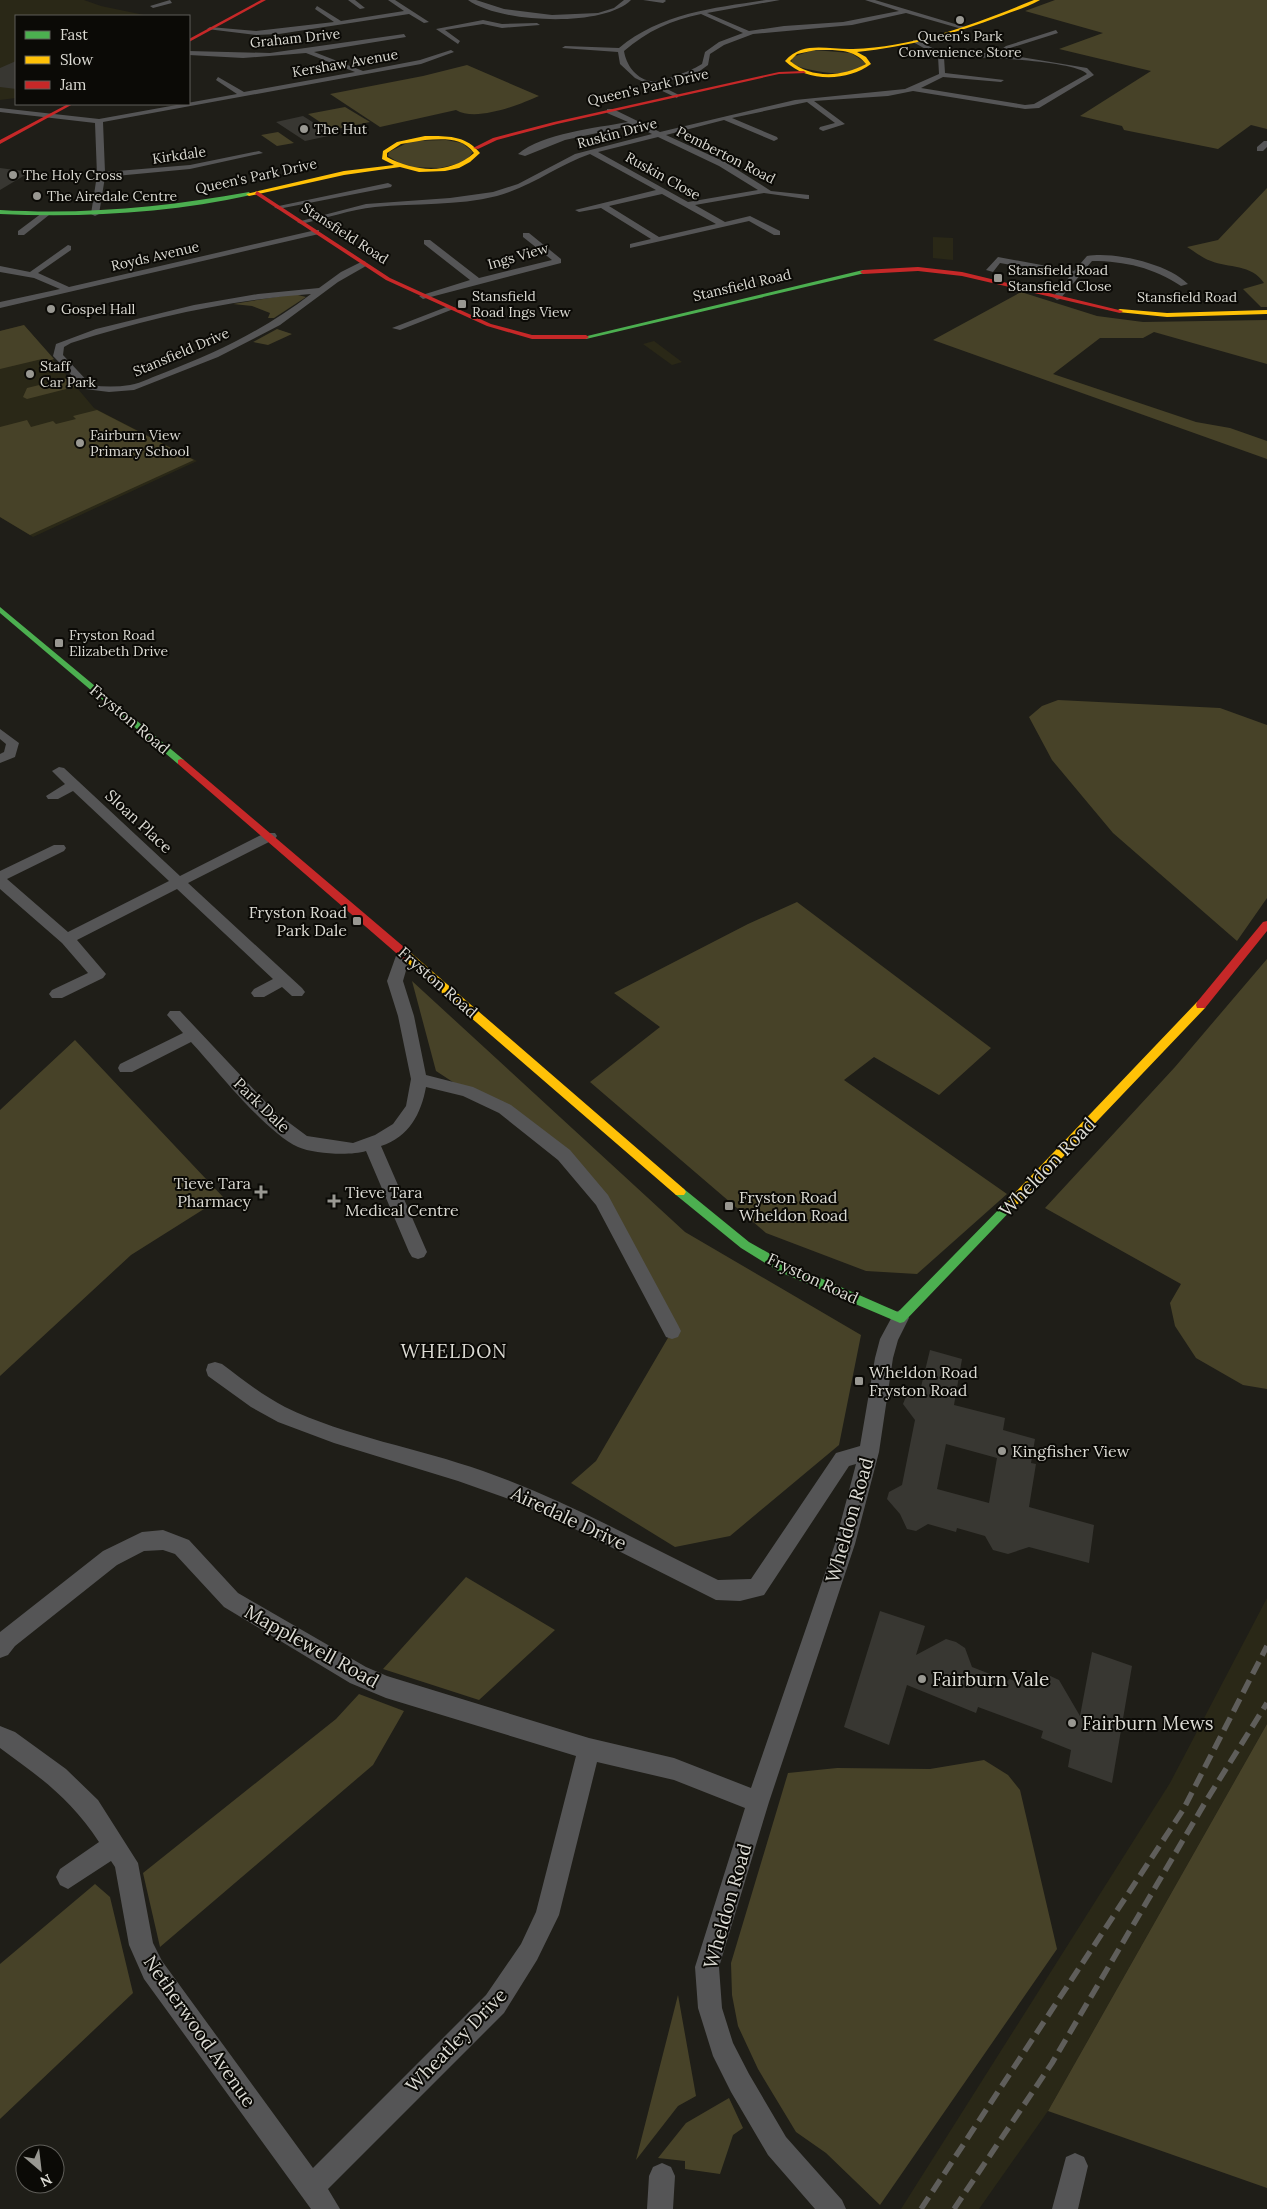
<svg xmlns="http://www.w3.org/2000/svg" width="1267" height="2209" font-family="Lora,serif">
<rect width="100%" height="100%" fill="#1f1e18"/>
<path fill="#2a2817" d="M 0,0 L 84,0 L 101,6 L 149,16 L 16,16 L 16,98 L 0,100 Z
M 933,237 L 953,238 L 953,260 L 933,258 Z
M 24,325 L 94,408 L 197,461 L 33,537 L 0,517 L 0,331 Z
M 654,341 L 682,362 L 672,365 L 643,344 Z
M 1267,1598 L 1267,1724 L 1048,2111 L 979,2209 L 901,2209 L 1170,1783 Z"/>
<path fill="#474228" d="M 1055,0 L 1267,0 L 1267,129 L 1251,125 L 1218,149 L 1124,130 L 1122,126 L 1080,116 L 1151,71 L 1059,49 L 1103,33 L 1025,11 Z
M 814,50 L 851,53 L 866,63 C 850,81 810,71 791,64 L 792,57 Z
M 467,65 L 539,96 C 519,105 476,122 456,110 L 380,127 L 330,94 L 423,76 Z
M 345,107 L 370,122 L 332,130 L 308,114 Z
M 278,132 L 294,143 L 277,146 L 261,135 Z
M 446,140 L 462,143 L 473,152 L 465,162 L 440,168 L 406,167 L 388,156 L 389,152 L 411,141 Z
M 1267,188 L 1267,307 L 1261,307 L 1243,289 L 1264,283 C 1252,264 1228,268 1211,261 C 1202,258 1194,251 1187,247 L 1218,240 Z
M 1021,292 L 1097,316 L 1143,322 L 1267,320 L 1267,364 L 1154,332 L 1143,338 L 1100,338 L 1053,374 L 1196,422 L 1230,428 L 1267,441 L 1267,459 L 933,340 Z
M 294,294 L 306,297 L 274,318 L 268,318 L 270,313 L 252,306 L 233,304 Z
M 24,325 L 54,359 L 44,362 L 42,359 L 0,369 L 0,331 Z
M 277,329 L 292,334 L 268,345 L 253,342 Z
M 68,378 L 70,378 L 78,386 L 27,399 L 23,397 L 27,388 Z
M 97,410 L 194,460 L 30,535 L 0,517 L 0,427 L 27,420 L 31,427 L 53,421 L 56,424 L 76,419 L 73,416 Z
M 1058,700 L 1220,708 L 1267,725 L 1267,898 L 1237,941 L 1113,833 L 1052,760 L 1029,717 L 1042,706 Z
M 797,902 L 991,1048 L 939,1095 L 874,1057 L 844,1080 L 1007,1194 L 917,1274 L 866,1271 L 766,1233 L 590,1082 L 660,1027 L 614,993 L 748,924 Z
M 1267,959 L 1267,1389 L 1243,1385 L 1196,1358 L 1175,1326 L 1170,1303 L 1181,1284 L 1045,1208 L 1175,1067 Z
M 412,981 L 685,1232 L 861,1335 L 839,1445 L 730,1536 L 675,1547 L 571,1483 L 596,1461 L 672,1331 L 602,1200 L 564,1155 L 436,1071 Z
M 75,1040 L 223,1197 L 131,1255 L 0,1376 L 0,1110 Z
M 466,1577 L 555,1630 L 479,1700 L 383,1669 Z
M 359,1694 L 404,1711 L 373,1765 L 160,1947 L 143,1873 L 336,1719 Z
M 1267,1724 L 1267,2188 L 1048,2111 Z
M 984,1760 L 1008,1775 L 1020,1790 L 1057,1949 L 880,2205 L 826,2153 L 796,2132 L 758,2069 L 738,2026 L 732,1995 L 731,1963 L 788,1773 L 837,1768 L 930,1769 Z
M 95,1884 L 110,1897 L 133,1993 L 0,2119 L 0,1964 Z
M 678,1995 L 696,2096 L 678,2106 L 636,2160 Z
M 729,2098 L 743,2128 L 733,2135 L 720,2174 L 685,2169 L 685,2161 L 658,2158 L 686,2123 Z"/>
<path fill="#383732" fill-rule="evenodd" d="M 16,61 L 16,89 L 0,87 L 0,68 Z
M 303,116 L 333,135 L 305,141 L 276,122 Z
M 0,168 L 30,172 L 0,190 Z
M 930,1350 L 962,1359 L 954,1405 L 1005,1418 L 1003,1430 L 1035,1439 L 1031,1463 L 1036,1464 L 1029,1507 L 1094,1525 L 1089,1563 L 1029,1547 L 1008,1554 L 993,1550 L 985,1536 L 957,1528 L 956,1532 L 928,1524 L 916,1531 L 907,1529 L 900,1514 L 887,1499 L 889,1492 L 902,1485 L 915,1420 L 903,1404 L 907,1394 L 921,1387 ZM 946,1444 L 997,1458 L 989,1503 L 937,1489 Z
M 880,1611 L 925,1626 L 916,1655 L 946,1639 L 956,1642 L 965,1648 L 972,1667 L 1008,1681 L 1009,1679 L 1024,1684 L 1037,1675 L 1046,1674 L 1059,1680 L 1080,1716 L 1092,1652 L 1132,1666 L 1112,1783 L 1068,1767 L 1071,1750 L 1041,1738 L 1043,1731 L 978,1707 L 976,1713 L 907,1685 L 889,1745 L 844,1727 Z"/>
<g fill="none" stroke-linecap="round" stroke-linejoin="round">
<path fill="#555556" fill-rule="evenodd" d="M 170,0 L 172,3 L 153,8 L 150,6 Z
M 348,0 L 355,0 L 365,8 L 360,9 Z
M 388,0 L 395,0 L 429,22 L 424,23 L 409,14 L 279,34 L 256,35 L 207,29 L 210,27 L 256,31 L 334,22 L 315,9 L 317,6 L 341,21 L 404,11 Z
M 468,0 L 476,0 L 504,9 L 552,15 L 598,13 L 614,8 L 624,0 L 631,0 C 603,28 499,23 468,0 Z
M 643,0 L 665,0 L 666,1 L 663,3 Z
M 766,0 L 780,0 L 707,13 L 749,31 L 784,26 L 843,22 L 899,11 L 865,0 L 875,0 L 965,27 L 962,29 L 906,13 L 852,25 L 753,34 L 724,45 L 710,54 L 708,65 L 697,73 L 657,84 L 679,95 L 677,98 L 635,78 L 620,64 L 618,52 L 562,48 L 565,46 L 619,48 C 661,13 714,8 766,0 ZM 701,14 L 743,33 L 719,42 L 705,52 L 702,64 C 693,70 661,83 650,81 C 635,78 626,64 624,51 C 647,31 672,20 701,14 Z
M 483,20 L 502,24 L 537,23 L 540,25 L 502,28 L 483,24 L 445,30 L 460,41 L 458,44 L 436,29 Z
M 1056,30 L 1058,33 L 1010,48 L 1003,54 L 1087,68 L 1094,75 L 1039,108 L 1025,109 L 913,91 L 888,96 L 814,101 L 845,124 L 823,131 L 819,129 L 820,127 L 835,123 L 807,102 L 732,118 L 777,137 L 778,139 L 774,141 L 724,120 L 666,135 L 725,162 L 771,191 L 809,195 L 809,199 L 806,199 L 764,193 L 695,205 L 725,222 L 750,216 L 780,231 L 780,235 L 774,235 L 749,221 L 630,248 L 630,244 L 651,239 L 601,208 L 579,212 L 575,210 L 656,190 L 590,154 C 558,165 531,187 497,196 C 457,206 416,203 375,207 C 350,210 326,218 301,224 L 297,222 L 366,204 L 450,198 L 493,192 L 518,184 L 575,154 L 652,134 L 634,125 L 565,140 L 525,156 L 518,154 C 543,133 596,128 628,122 L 607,113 L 607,109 L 613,109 L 660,132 L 795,100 L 905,89 L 939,74 L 938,56 L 913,42 L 913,40 L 917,40 L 942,53 L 996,53 L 1006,46 ZM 944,57 C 967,56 1074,60 1087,74 L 1034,104 L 1025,105 L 921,88 L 943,77 L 1001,82 L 1004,80 L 945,73 ZM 658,137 L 719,166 L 758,190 L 688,202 L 598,152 ZM 662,194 L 716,224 L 659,237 L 609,206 Z
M 404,34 L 406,37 L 314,52 L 363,71 L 420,60 L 451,50 L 454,52 L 421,64 L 103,122 L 105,172 L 190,165 L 259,151 L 263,153 L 190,169 L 105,177 L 99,214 L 95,216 L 91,214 L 97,175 L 95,123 L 0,112 L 0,108 L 99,119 L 237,94 L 216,80 L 218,77 L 244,92 L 355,72 L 306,53 L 243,58 L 189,55 L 189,51 L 270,53 Z
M 1264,141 L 1267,141 L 1267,147 L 1263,151 L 1257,151 L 1257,147 Z
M 388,183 L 392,185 L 391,187 L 278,209 L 274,207 Z
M 42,213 L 49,215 L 24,235 L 18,235 L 18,231 Z
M 316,230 L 319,230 L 319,234 L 0,308 L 0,302 L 60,289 L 34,278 L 0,272 L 0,266 L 30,272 L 68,245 L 71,246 L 71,250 L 38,273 L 69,287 Z
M 523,233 L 529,233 L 561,259 L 561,263 L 423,299 L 419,296 L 470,280 L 424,244 L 424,240 L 430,240 L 479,278 L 552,260 L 523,237 Z
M 1087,256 C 1114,251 1169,264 1188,284 L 1181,286 C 1154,268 1125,261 1092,261 L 1060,299 L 1057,300 L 1053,297 L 1070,276 L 1000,263 L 993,272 L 986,270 L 998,257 L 1074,271 Z
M 363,261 L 366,262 L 366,266 L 338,282 L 280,325 L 218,357 L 134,390 L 109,392 L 85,389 L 53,356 L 56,344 L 96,329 L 194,305 L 258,294 L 319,288 L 341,272 ZM 311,294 C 267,328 218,352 166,372 C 154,376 142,383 130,385 C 117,387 104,387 91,385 L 63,355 L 64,347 L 71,343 C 150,318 229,300 311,294 Z
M 449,306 L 456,308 L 400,330 L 392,328 Z
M 0,729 L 19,743 L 15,757 L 0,763 L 0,754 L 4,752 L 6,744 L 0,739 Z
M 59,767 L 64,768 L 180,876 L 265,833 L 275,833 L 277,836 L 275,839 L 188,883 L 302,988 L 305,992 L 302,996 L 292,996 L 282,987 L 264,997 L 254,997 L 251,993 L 254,989 L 273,979 L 177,889 L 77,940 L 106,974 L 103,978 L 62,998 L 52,998 L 49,994 L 52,990 L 88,973 L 62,943 L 0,889 L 0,871 L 54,845 L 64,845 L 66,848 L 64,851 L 7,879 L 68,932 L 169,881 L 73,791 L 58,799 L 48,799 L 46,796 L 65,784 L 52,771 Z
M 404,948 L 411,953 L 403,981 L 414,1016 L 426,1075 L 473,1087 L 511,1105 L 570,1150 L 608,1195 L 678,1325 L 681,1331 L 678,1337 L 672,1339 L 666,1337 L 596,1205 L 558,1160 L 499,1113 L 463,1096 L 426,1087 C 421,1114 409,1137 381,1146 L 427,1252 L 424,1257 L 418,1259 L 412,1257 L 409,1252 L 366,1151 C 350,1156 314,1154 298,1147 C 265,1132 217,1070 191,1042 L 132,1072 L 120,1072 L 118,1068 L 120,1064 L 183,1033 L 167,1015 L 170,1011 L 180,1011 L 276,1113 L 307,1136 L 353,1143 L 375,1135 L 393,1124 L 406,1106 L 411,1079 L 398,1016 L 387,981 L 397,953 Z
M 900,1310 L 906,1313 L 909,1318 L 898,1340 L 893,1358 L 879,1452 L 855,1544 L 769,1802 L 719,1967 L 722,2008 L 733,2043 L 749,2074 L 786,2137 L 842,2200 L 846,2209 L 815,2209 L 768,2155 L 731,2092 L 713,2056 L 698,2008 L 695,1967 L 745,1808 L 674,1780 L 597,1762 L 559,1915 L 537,1960 L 504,2013 L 328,2189 L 340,2209 L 311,2209 L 144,1979 L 129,1945 L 115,1867 L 111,1861 L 68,1889 L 60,1885 L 56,1877 L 60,1869 L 99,1842 C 70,1798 41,1778 0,1748 L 0,1726 L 15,1732 L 66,1769 L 98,1800 L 138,1863 L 153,1943 L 162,1961 L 313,2168 L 486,1995 L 521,1944 L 536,1912 L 576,1756 L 386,1698 L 350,1683 L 224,1607 L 175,1554 L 163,1550 L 144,1551 L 117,1565 L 15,1646 L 8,1655 L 0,1658 L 0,1632 L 103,1551 L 142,1532 L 163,1530 L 189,1540 L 238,1593 L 366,1667 L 387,1676 L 589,1738 L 674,1758 L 751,1788 L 835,1544 L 856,1464 L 849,1466 L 764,1595 L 740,1601 L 716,1600 L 565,1524 L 506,1498 L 458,1481 L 334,1443 L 278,1422 L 251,1407 L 208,1376 L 206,1370 L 208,1364 L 215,1362 L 222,1364 C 242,1379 262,1395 285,1407 C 347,1437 418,1448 483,1471 C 565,1500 640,1542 718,1580 L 751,1579 L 836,1453 L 860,1446 L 875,1358 L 880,1339 L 894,1313 Z
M 1075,2153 L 1084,2157 L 1088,2166 L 1078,2209 L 1052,2209 L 1066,2157 Z
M 662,2163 L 671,2167 L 675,2176 L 673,2209 L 647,2209 L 649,2176 L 653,2167 Z"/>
<path fill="#4caf50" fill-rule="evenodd" d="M 249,192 L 251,195 C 169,213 84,218 0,214 L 0,210 C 84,215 166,207 249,192 Z
M 863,270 L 865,271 L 865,273 L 586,339 L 583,337 Z
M 0,607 L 184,760 L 184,764 L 178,764 L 0,613 Z
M 680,1187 L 684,1189 L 749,1242 L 788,1264 L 898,1312 L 1010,1198 L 1018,1198 L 1020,1201 L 904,1322 L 900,1323 L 780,1272 L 741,1248 L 676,1195 L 674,1192 L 676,1189 Z"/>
<path fill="#ffc107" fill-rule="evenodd" d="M 1034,0 L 1040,0 C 1028,7 1014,11 1001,16 C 954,34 907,47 857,52 L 866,57 L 871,64 C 847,82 806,82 785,61 C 803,40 829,50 853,49 C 916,47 977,23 1034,0 ZM 816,50 C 834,50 854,48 866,64 C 842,77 812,79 790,61 L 797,54 Z
M 425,136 C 446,136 466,135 480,153 L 470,162 L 459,168 L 445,171 L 419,172 L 400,167 L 344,175 L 249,196 L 246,194 L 344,171 L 394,165 L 382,159 L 383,151 L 397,142 ZM 425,140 C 443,139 462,137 474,153 C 449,175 415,172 387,157 L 387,153 L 401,144 Z
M 1120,309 L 1167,313 L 1267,310 L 1267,314 L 1167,317 L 1118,312 L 1118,310 Z
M 407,952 L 411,953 L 684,1189 L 686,1192 L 684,1195 L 676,1195 L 403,959 L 402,956 L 403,953 Z
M 1201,1001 L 1206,1005 L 1205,1008 L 1018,1204 L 1010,1204 L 1008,1201 L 1010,1198 L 1197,1002 Z"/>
<path fill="#c62828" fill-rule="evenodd" d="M 261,0 L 266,0 L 189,42 L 189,39 Z
M 804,71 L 806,73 L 779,74 L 557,124 L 497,140 L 478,149 L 473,148 L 493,138 L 554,122 L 779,72 Z
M 68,104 L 73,104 L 0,144 L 0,140 Z
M 257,191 L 390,278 L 491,324 L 532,335 L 586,335 L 589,337 L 586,339 L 532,339 L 487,326 L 386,280 L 255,194 Z
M 918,267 L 962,272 L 1123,311 L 1120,313 L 962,276 L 918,271 L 863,274 L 860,272 L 863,270 Z
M 181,759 L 184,760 L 411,953 L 412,956 L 411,959 L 403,959 L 178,764 L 178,760 Z
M 1267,921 L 1267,931 L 1205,1008 L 1197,1008 L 1196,1005 L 1197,1002 L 1263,922 Z"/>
<path stroke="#5f5e5b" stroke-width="5.5" stroke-dasharray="14 7" stroke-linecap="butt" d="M 921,2209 L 1183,1810 L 1267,1646
M 954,2209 L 1052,2063 L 1206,1801 L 1267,1703"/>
</g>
<g fill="#999892" stroke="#0b0a06" stroke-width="2">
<circle cx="960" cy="20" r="5"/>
<circle cx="304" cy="129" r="5"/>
<circle cx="13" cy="175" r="5"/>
<circle cx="37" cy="196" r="5"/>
<rect x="993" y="273" width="10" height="10" rx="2.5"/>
<rect x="457" y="299" width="10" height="10" rx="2.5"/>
<circle cx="51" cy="309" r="5"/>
<circle cx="30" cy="374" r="5"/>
<circle cx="80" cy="443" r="5"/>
<rect x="54" y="638" width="10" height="10" rx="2.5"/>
<rect x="352" y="916" width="10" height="10" rx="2.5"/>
<path d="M258.5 1184.5h5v5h5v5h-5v5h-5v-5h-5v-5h5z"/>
<path d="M331.5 1193.5h5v5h5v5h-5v5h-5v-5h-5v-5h5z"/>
<rect x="724" y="1201" width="10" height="10" rx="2.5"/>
<rect x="854" y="1376" width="10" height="10" rx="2.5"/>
<circle cx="1002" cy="1451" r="5"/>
<circle cx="922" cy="1679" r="5"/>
<circle cx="1072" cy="1723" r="5"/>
</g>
<g text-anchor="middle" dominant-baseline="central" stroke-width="4" stroke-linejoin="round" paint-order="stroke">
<g font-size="14" fill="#dbdad3" stroke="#0b0a06" text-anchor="start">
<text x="960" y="36" text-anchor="middle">Queen's Park<tspan x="960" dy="16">Convenience Store</tspan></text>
<text x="314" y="129">The Hut</text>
<text x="23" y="175">The Holy Cross</text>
<text x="47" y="196">The Airedale Centre</text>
<text x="1008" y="270">Stansfield Road<tspan x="1008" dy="16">Stansfield Close</tspan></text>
<text x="472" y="296">Stansfield<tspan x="472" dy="16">Road Ings View</tspan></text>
<text x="61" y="309">Gospel Hall</text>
<text x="40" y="366">Staff<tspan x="40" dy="16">Car Park</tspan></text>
<text x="90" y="435">Fairburn View<tspan x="90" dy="16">Primary School</tspan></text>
<text x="69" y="635">Fryston Road<tspan x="69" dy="16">Elizabeth Drive</tspan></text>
</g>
<g font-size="14" fill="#dbdad3" stroke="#0b0a06">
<text transform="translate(295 38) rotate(-6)">Graham Drive</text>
<text transform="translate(345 63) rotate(-10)">Kershaw Avenue</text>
<text transform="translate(648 87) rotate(-13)">Queen's Park Drive</text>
<text transform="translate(617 133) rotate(-15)">Ruskin Drive</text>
<text transform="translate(179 155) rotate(-8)">Kirkdale</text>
<text transform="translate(726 155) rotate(27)">Pemberton Road</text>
<text transform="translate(256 176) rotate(-12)">Queen's Park Drive</text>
<text transform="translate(663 176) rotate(29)">Ruskin Close</text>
<text transform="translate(345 233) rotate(33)">Stansfield Road</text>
<text transform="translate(155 256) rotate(-13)">Royds Avenue</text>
<text transform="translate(518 256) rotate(-16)">Ings View</text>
<text transform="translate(742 285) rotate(-13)">Stansfield Road</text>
<text x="1187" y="297">Stansfield Road</text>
<text transform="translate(181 352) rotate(-23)">Stansfield Drive</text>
</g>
<g font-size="16" fill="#dbdad3" stroke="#0b0a06">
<text transform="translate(130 719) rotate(40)">Fryston Road</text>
<text transform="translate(139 821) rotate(43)">Sloan Place</text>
<text transform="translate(438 982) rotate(41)">Fryston Road</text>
<text transform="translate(262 1105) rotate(44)">Park Dale</text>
<text transform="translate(813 1278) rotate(25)">Fryston Road</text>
</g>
<g font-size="16" fill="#dbdad3" stroke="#0b0a06" text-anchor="start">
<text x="347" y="912" text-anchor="end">Fryston Road<tspan x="347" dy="18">Park Dale</tspan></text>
<text x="251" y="1183" text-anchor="end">Tieve Tara<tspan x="251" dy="18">Pharmacy</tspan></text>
<text x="345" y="1192">Tieve Tara<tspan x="345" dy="18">Medical Centre</tspan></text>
<text x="739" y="1197">Fryston Road<tspan x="739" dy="18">Wheldon Road</tspan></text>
<text x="869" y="1372">Wheldon Road<tspan x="869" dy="18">Fryston Road</tspan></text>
<text x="1012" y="1451">Kingfisher View</text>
</g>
<g font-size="19" fill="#dbdad3" stroke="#0b0a06">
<text transform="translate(1047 1167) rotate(-46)">Wheldon Road</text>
<text transform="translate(569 1518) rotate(25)">Airedale Drive</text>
<text transform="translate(849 1520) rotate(-74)">Wheldon Road</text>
<text transform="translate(312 1646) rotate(29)">Mapplewell Road</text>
<text transform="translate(727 1906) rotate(-74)">Wheldon Road</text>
<text transform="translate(200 2031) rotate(55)">Netherwood Avenue</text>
<text transform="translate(456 2040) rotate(-46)">Wheatley Drive</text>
</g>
<g font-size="19" letter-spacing="1" fill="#dbdad3" stroke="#0b0a06">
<text x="454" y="1351">WHELDON</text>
</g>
<g font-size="19" fill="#dbdad3" stroke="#0b0a06" text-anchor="start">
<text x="932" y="1679">Fairburn Vale</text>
<text x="1082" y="1723">Fairburn Mews</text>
</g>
</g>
<rect x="15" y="15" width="175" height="90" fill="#0b0a06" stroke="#5e5d58"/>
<rect x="25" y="31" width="25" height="8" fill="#4caf50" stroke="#5e5d58"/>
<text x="60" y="40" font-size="15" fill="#dbdad3">Fast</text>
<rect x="25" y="56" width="25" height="8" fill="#ffc107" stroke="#5e5d58"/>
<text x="60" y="65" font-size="15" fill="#dbdad3">Slow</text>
<rect x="25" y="81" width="25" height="8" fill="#c62828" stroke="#5e5d58"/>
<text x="60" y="90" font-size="15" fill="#dbdad3">Jam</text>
<g transform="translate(40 2169) rotate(152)"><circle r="24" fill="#0b0a06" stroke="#5e5d58"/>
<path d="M0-4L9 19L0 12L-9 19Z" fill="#999892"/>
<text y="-8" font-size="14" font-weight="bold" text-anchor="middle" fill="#dbdad3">N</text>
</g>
</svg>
